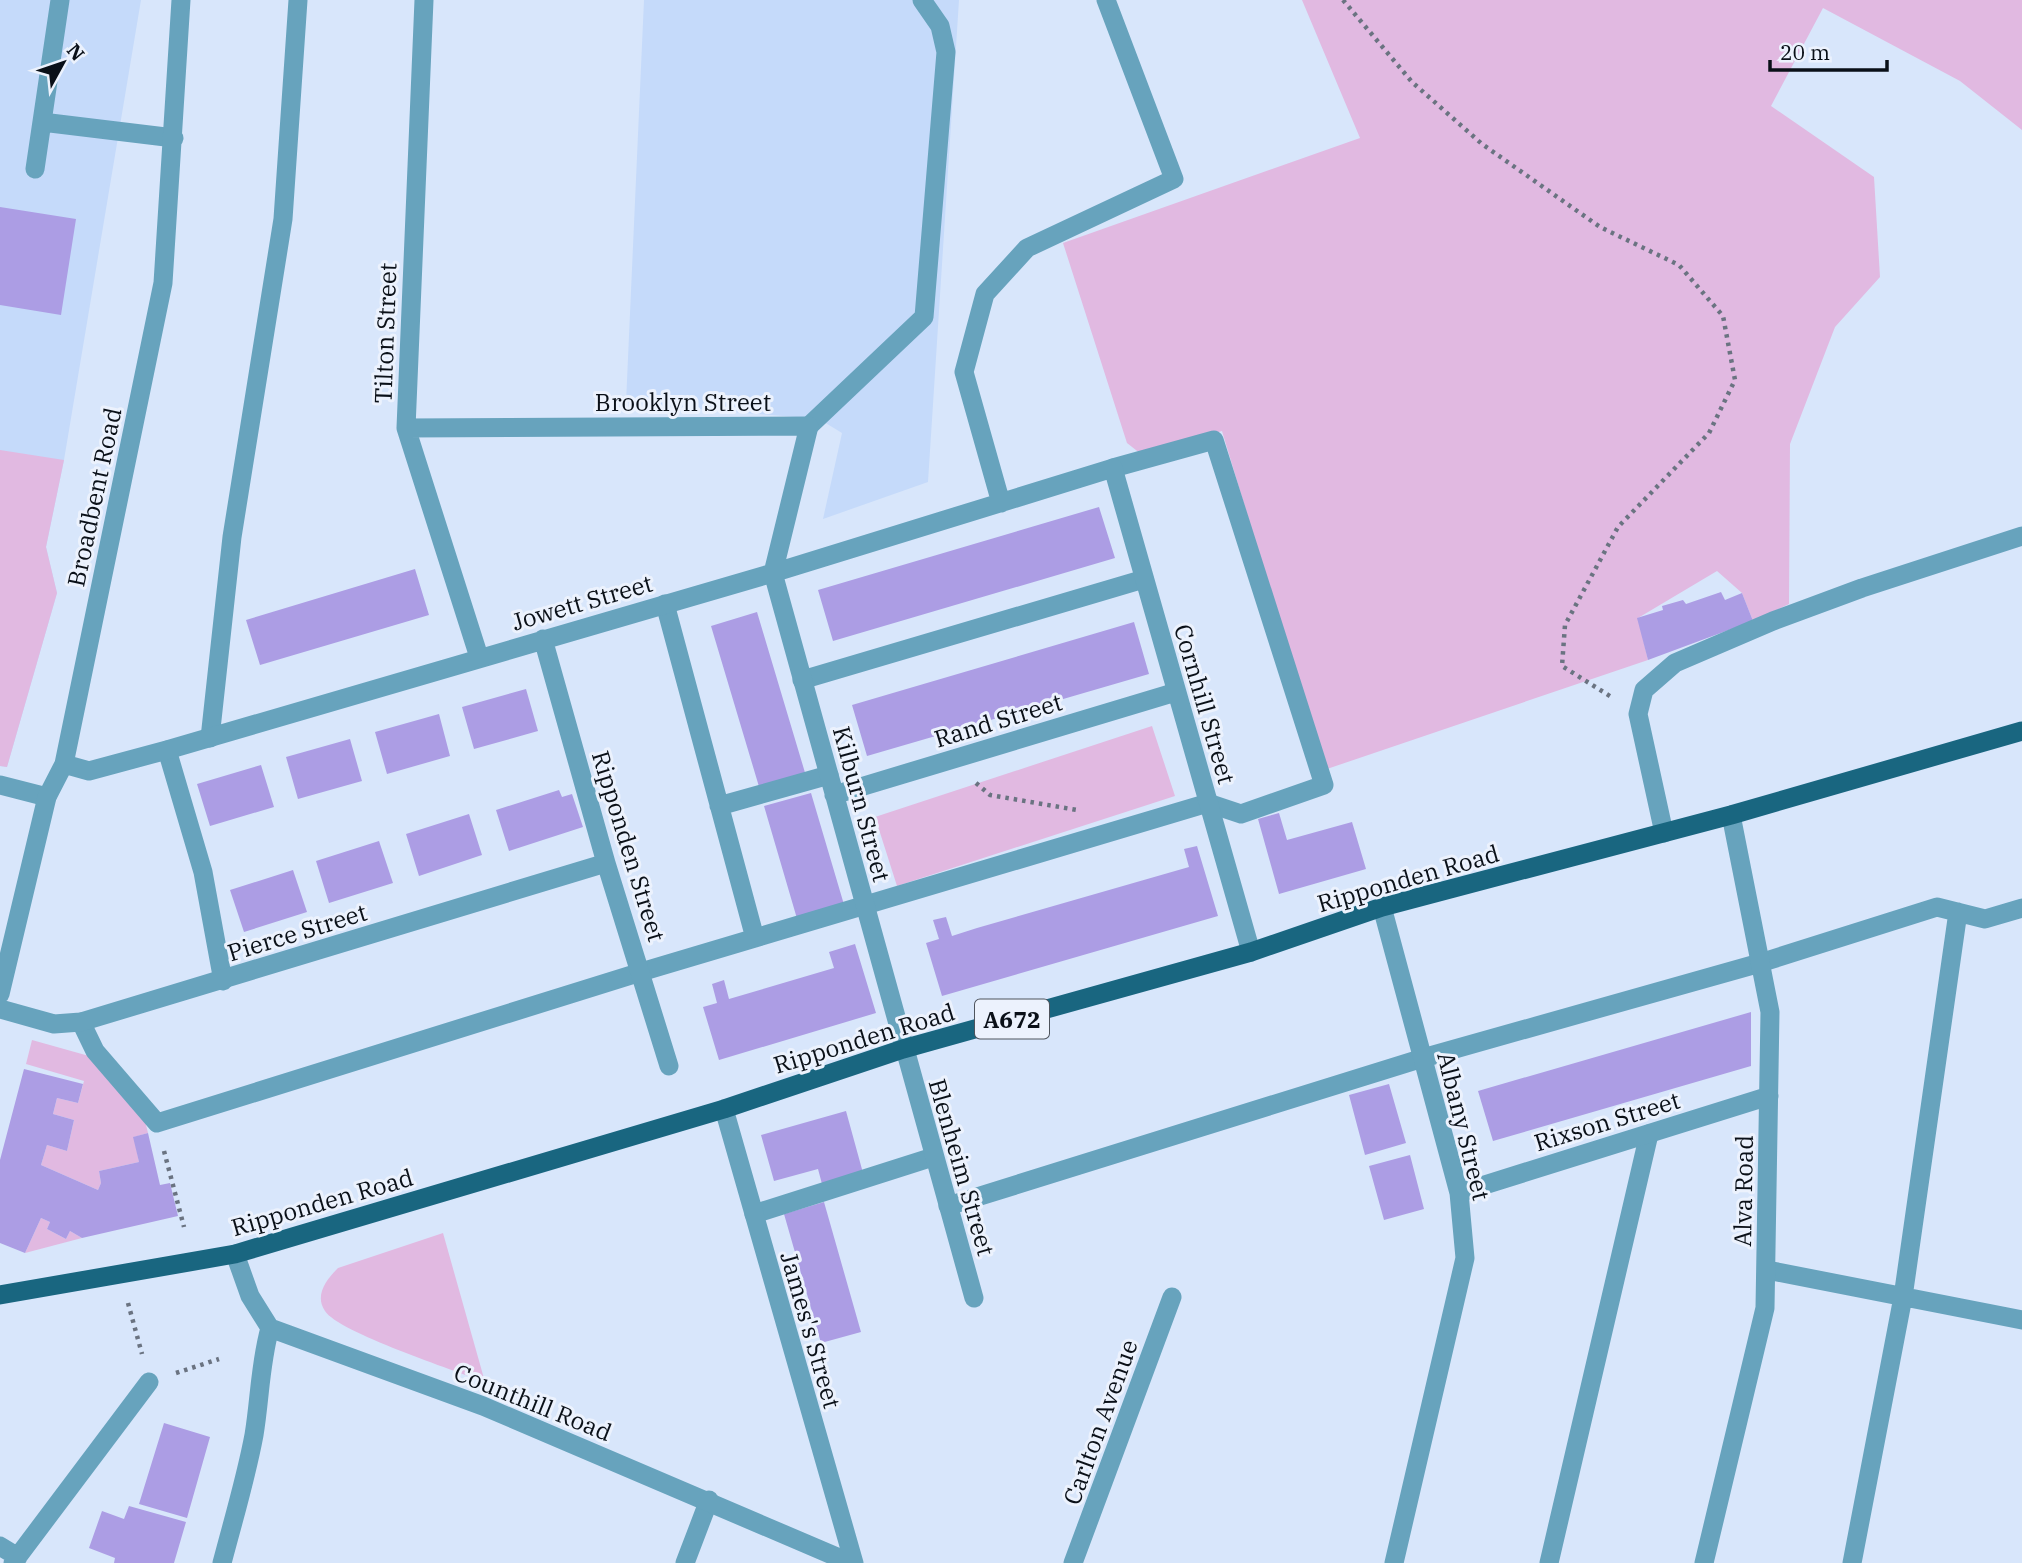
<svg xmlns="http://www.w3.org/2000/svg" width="2022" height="1563" font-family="'IBM Plex Serif',serif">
<rect width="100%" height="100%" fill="#d8e6fb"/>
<path fill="#c5dafa" d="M 0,0 L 141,0 L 64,460 L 46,547 L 57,593 L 7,767 L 0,766 Z
M 644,0 L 959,0 L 928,482 L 823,519 L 842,433 L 819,419 L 626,403 Z"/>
<path fill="#e1b9e1" d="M 1302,0 L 2022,0 L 2022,130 L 1960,81 L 1823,8 L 1771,106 L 1874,177 L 1880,277 L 1835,327 L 1790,444 L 1789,604 L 1753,621 L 1742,593 L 1717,571 L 1638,618 L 1648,660 L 1324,770 L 1222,431 L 1141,454 L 1127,443 L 1063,243 L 1360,138 Z
M 0,450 L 64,460 L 46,547 L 57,593 L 7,767 L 0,766 Z
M 1152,726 L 1175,796 L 897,886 L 875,817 Z
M 32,1040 L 89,1056 L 144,1117 L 148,1133 L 134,1137 L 139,1162 L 99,1171 L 101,1183 L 98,1190 L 41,1165 L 47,1145 L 67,1151 L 74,1120 L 53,1114 L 57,1098 L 78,1103 L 84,1081 L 26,1064 Z
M 41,1218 L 50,1222 L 47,1229 L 66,1239 L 70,1231 L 82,1238 L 25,1253 Z
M 443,1233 L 485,1382 C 456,1371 338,1332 325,1311 C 314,1295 327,1279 338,1268 Z"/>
<path fill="#ac9de4" d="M 0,207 L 76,219 L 61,315 L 0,305 Z
M 1099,507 L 1115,558 L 833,641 L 818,590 Z
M 415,569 L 429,615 L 260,665 L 246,620 Z
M 1721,592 L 1725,600 L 1742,593 L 1753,621 L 1648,660 L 1637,618 L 1663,610 L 1662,606 L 1683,600 L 1686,604 Z
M 757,612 L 806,776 L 760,790 L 711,626 Z
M 1134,622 L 1149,674 L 867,756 L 852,705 Z
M 526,689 L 538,731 L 474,749 L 462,707 Z
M 439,714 L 450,756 L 387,774 L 375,732 Z
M 350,739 L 362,781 L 298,799 L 286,757 Z
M 261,765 L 274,807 L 210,826 L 197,784 Z
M 559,790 L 562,797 L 572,794 L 583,827 L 509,851 L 496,810 Z
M 811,793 L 845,908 L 798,922 L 764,806 Z
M 1279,813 L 1287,840 L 1352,822 L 1366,869 L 1279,894 L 1258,819 Z
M 469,814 L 482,855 L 419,876 L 406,834 Z
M 379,841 L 393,883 L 329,903 L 316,861 Z
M 1197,846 L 1218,916 L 942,996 L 926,943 L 939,939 L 933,920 L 946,917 L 952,936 L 977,928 L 1189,867 L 1184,849 Z
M 293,870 L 307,912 L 244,932 L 230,890 Z
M 855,944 L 876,1013 L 719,1060 L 703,1007 L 717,1003 L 712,984 L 724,980 L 729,999 L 834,968 L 829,952 Z
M 1751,1012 L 1751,1066 L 1493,1141 L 1478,1091 Z
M 24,1069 L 83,1084 L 78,1103 L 57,1098 L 53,1114 L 74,1120 L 67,1151 L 47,1145 L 41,1165 L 98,1190 L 101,1183 L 99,1171 L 139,1162 L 133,1137 L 148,1133 L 160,1185 L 170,1183 L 178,1216 L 82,1238 L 70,1231 L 66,1239 L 47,1229 L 50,1222 L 41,1218 L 25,1253 L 0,1243 L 0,1160 Z
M 1389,1084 L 1406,1143 L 1365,1155 L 1349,1095 Z
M 846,1111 L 863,1173 L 822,1184 L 818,1169 L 774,1181 L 761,1135 Z
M 1410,1155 L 1424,1209 L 1384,1220 L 1369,1166 Z
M 824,1202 L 861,1332 L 821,1343 L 784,1214 Z
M 164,1423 L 210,1437 L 187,1518 L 139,1504 Z
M 129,1506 L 186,1522 L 174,1563 L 114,1563 L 115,1558 L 89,1548 L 102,1511 L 124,1519 Z"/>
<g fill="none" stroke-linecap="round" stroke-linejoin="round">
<path stroke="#6a7381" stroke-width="4.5" stroke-dasharray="3.5 5" stroke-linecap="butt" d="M 1343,0 L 1412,82 L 1482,144 L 1600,227 L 1679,265 L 1723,316 L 1735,380 L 1709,433 L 1618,527 L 1565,625 L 1562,666 L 1613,698
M 976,783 L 990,795 L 1077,810
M 164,1151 L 184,1227
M 128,1303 L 142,1354
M 176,1373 L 219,1359"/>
<path stroke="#67a3bd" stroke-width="19" d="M 42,122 L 174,138
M 35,169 L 60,0
M 809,426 L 924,317 L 946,52 L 940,26 L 922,0
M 665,604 L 755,938
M 802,680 L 1144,579
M 210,738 L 232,537 L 283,219 L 298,0
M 167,750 L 203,872 L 223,981
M 0,785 L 47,797
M 719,806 L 829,775
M 1664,833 L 1638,714 L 1644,690 L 1675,663 L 1773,621 L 1862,588 L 2022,536
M 81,1022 L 95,1051 L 157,1123 L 641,972 L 1208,803 L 1241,814 L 1324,785 L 1214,440 L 1113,468
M 948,1206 L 1423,1058 L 1760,963 L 1937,907 L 1985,919 L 2022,908
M 754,1214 L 933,1157
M 1767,1270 L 2022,1320
M 0,1546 L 18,1557
M 13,1563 L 149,1382
M 685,1563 L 709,1500
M 1549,1563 L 1649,1134
M 1852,1563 L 1903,1297 L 1958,912"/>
<path stroke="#67a3bd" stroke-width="19" d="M 424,0 L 406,428 L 479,657
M 406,428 L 809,426 L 773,573 L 974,1298
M 1001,503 L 964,372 L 985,294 L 1027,248 L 1174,179 L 1106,0
M 543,639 L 606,863 L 669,1066
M 64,764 L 89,771 L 167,750 L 773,573 L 1113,468 L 1251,952
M 834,795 L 1176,692
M 1382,907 L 1459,1193 L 1465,1258 L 1394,1563
M 0,994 L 47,797 L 64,764 L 163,283 L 181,0
M 0,1009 L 54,1024 L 81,1022 L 606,863
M 724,1109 L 854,1563
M 1459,1193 L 1769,1096
M 235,1254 L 250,1296 L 270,1328 L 483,1406 L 851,1563
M 222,1563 C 233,1521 246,1478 254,1435 C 260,1399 260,1363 270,1328
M 1073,1563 L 1172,1297
M 1704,1563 L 1765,1308 L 1770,1012 L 1731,815"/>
<path stroke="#196680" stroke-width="19" d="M 0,1295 L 235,1254 L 724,1109 L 903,1049 L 1251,952 L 1382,907 L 1731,815 L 2022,731"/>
</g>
<g text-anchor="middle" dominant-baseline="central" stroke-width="6" stroke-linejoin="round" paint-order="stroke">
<rect fill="#ecf2fd" stroke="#4e545d" stroke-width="2" x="975" y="999.5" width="74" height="39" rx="5"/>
<g font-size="23" font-weight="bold" fill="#0a1018">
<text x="1012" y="1019">A672</text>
</g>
<g font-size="24" fill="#0a1018" stroke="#ecf2fd">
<text transform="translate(385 333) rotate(-88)">Tilton Street</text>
<text x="683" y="402">Brooklyn Street</text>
<text transform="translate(94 497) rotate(-78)">Broadbent Road</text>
<text transform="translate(582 602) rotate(-16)">Jowett Street</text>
<text transform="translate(1205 704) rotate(74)">Cornhill Street</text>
<text transform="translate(998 720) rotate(-17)">Rand Street</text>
<text transform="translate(862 804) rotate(75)">Kilburn Street</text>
<text transform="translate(629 846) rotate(73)">Ripponden Street</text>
<text transform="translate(1408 878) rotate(-16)">Ripponden Road</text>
<text transform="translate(297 932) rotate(-17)">Pierce Street</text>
<text transform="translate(864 1038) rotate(-17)">Ripponden Road</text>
<text transform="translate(1607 1121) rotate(-17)">Rixson Street</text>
<text transform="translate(1464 1126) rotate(76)">Albany Street</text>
<text transform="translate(962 1167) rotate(74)">Blenheim Street</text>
<text transform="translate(1743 1191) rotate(-89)">Alva Road</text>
<text transform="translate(322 1202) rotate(-16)">Ripponden Road</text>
<text transform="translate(811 1330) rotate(74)">James's Street</text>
<text transform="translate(533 1402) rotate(22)">Counthill Road</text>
<text transform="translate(1100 1422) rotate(-70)">Carlton Avenue</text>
</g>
</g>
<g transform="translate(63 63) rotate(50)" stroke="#ecf2fd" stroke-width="5" paint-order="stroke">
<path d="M0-5L12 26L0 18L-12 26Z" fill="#0a1018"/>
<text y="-10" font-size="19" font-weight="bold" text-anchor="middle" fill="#0a1018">N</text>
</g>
<path d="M1770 60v10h117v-10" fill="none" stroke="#0a1018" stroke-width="3.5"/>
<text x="1780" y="60" font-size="21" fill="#0a1018" stroke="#ecf2fd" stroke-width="5" paint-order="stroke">20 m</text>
</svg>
